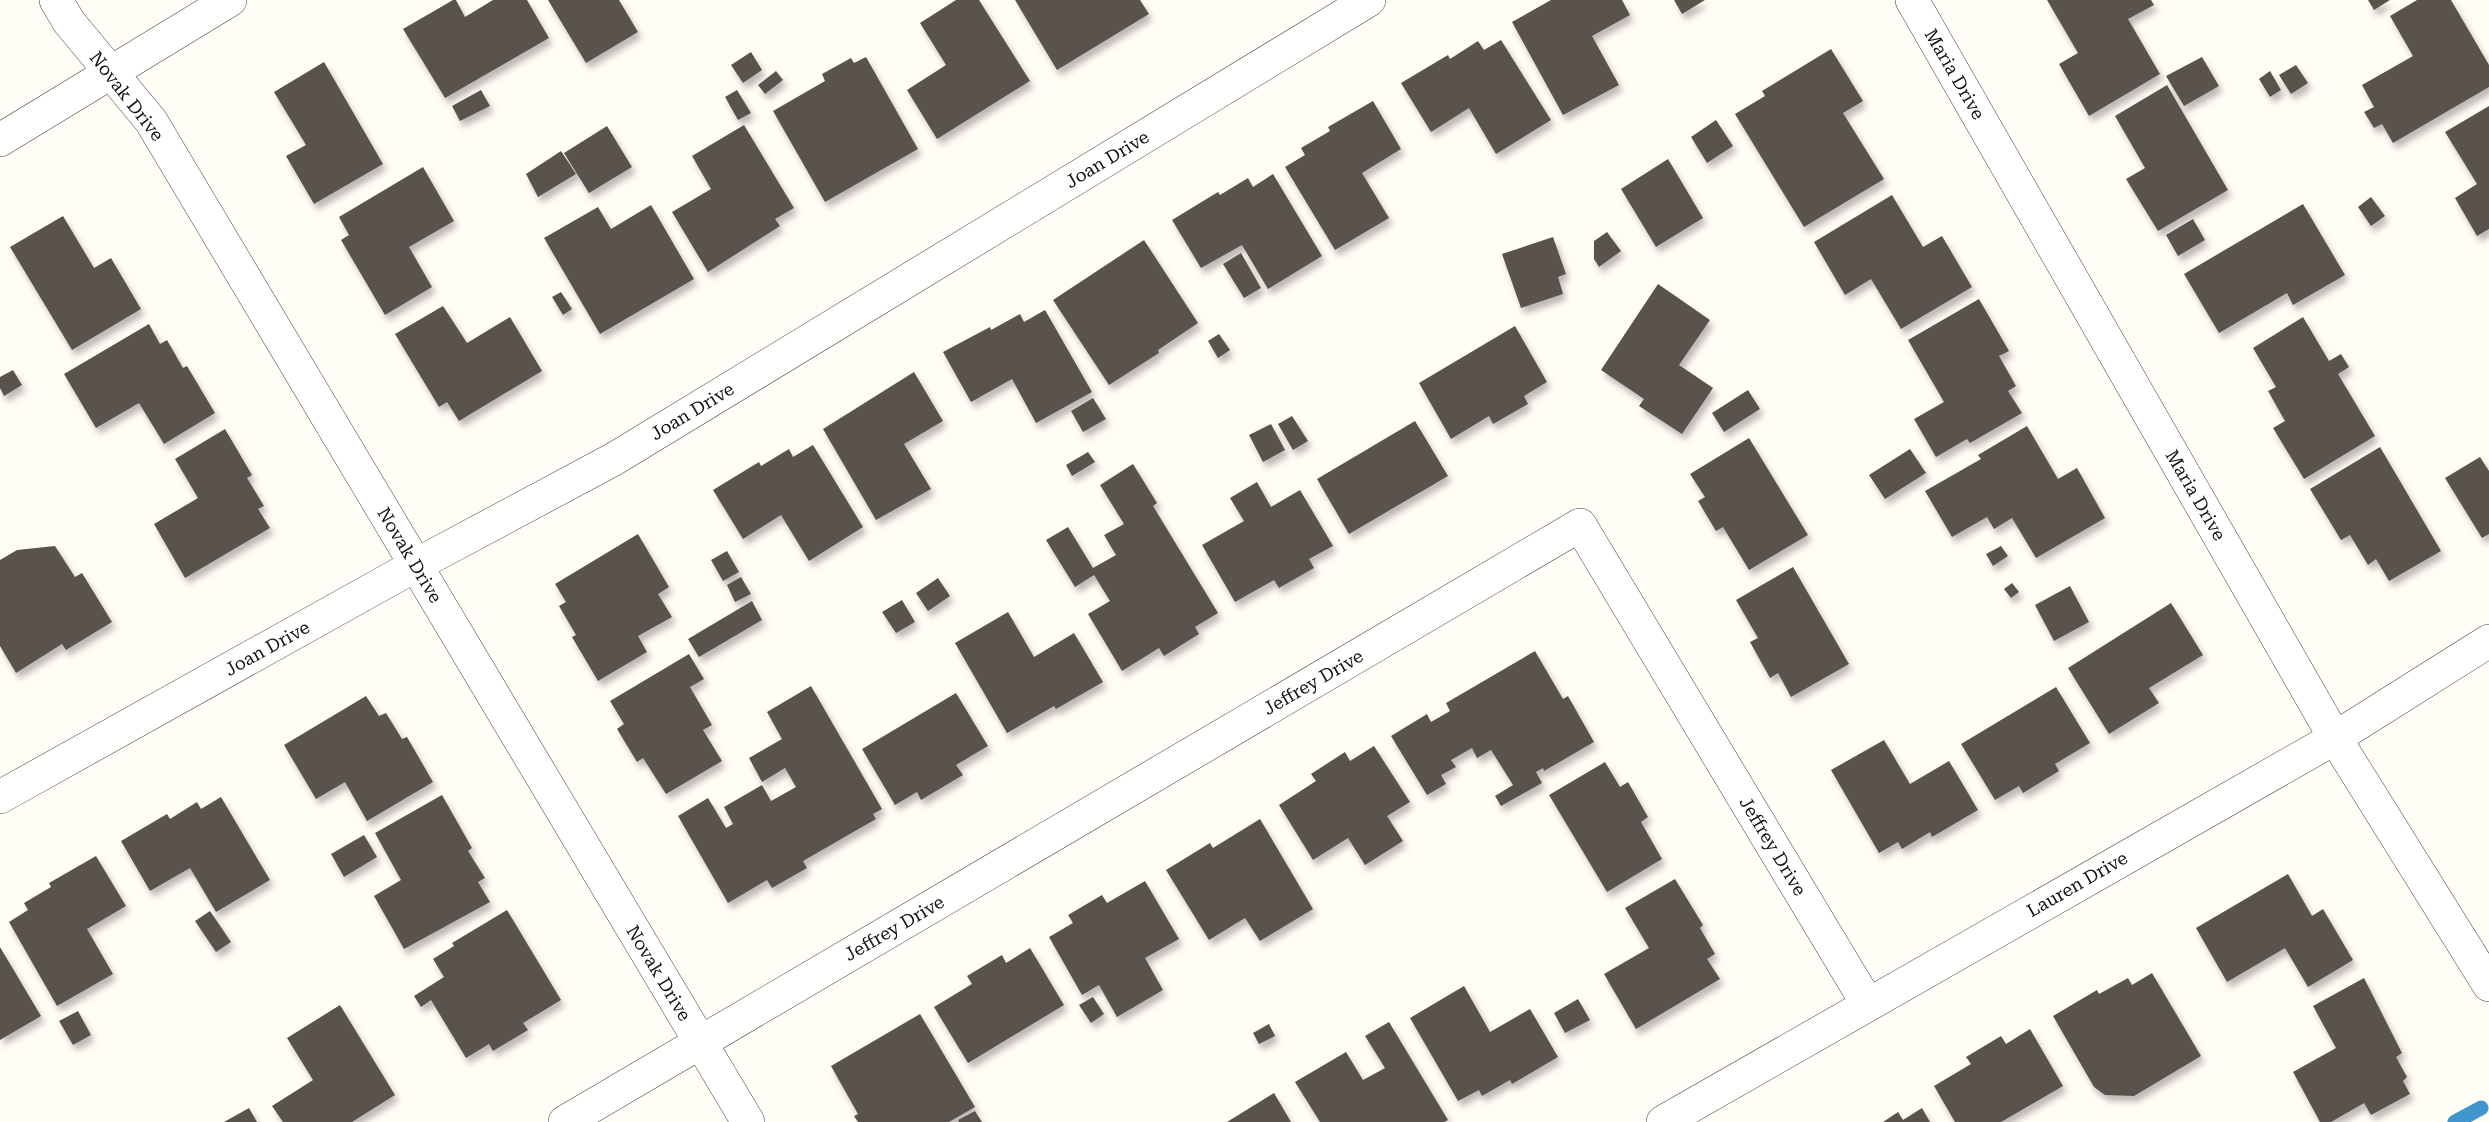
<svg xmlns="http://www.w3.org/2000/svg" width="2489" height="1122" font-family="'Roboto Serif',serif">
<defs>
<filter id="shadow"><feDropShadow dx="3.5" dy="6" stdDeviation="3" flood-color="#0004"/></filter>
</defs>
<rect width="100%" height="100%" fill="#fffdf5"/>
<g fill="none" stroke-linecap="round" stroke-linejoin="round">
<path stroke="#3f96cf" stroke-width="15" d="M 2455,1122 L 2481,1108"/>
</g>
<path fill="#5a524d" filter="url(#shadow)" d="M 453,0 L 456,0 L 465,17 L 493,0 L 527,0 L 549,38 L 445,98 L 403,29 Z
M 548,0 L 619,0 L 638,32 L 586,63 Z
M 956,0 L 979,0 L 1030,81 L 937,139 L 907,90 L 946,65 L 920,23 Z
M 1015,0 L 1140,0 L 1149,14 L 1057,70 Z
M 1551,0 L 1622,0 L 1630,15 L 1592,36 L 1619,85 L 1563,115 L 1512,22 Z
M 1674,0 L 1705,0 L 1682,14 Z
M 2047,0 L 2151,0 L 2154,5 L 2128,19 L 2160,74 L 2089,116 L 2059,64 L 2078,53 Z
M 2368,0 L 2390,0 L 2374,10 Z
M 2417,0 L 2451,0 L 2489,65 L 2489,87 L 2393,143 L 2382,124 L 2374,128 L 2364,112 L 2374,107 L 2362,85 L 2413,56 L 2390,16 Z
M 1501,40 L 1551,120 L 1496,154 L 1469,108 L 1431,132 L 1401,83 L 1448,55 L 1450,59 L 1478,41 L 1484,50 Z
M 1831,49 L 1863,101 L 1843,113 L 1884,179 L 1804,227 L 1735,114 L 1765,96 L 1762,91 Z
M 751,52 L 762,70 L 743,83 L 731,65 Z
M 866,57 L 918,149 L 825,202 L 773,111 L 825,81 L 822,74 L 851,58 L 854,63 Z
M 2202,57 L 2219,86 L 2184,106 L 2166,76 Z
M 324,62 L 383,164 L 314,204 L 286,156 L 306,145 L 274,92 Z
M 2296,65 L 2308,83 L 2291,94 L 2279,75 Z
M 776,71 L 783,80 L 765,94 L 758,85 Z
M 2270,71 L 2281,90 L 2270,97 L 2259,79 Z
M 2167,85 L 2228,190 L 2158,231 L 2126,179 L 2145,168 L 2115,116 Z
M 481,90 L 490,106 L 460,121 L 452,106 Z
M 737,90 L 751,113 L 738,120 L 725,97 Z
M 1373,101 L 1401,149 L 1362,173 L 1389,218 L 1335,250 L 1285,167 L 1305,155 L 1301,148 L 1330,131 L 1328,127 Z
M 2489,106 L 2489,229 L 2477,236 L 2455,198 L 2477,184 L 2445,132 Z
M 1716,120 L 1733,146 L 1707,163 L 1691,137 Z
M 744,125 L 794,208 L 775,219 L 780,226 L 708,272 L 672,212 L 711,189 L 692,156 Z
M 607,126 L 632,167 L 589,193 L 564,153 Z
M 561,151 L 576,174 L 538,197 L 526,174 Z
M 1668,159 L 1703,218 L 1656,247 L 1621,189 Z
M 423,167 L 454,221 L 409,247 L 432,287 L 385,315 L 341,240 L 349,235 L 339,217 Z
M 1273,174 L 1322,256 L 1268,289 L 1242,245 L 1201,268 L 1172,220 L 1218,192 L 1220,195 L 1248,178 L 1253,187 Z
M 1892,195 L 1923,247 L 1942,236 L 1972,287 L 1901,329 L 1871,279 L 1845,295 L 1814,242 Z
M 2371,197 L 2385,216 L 2371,226 L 2358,207 Z
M 2303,204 L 2345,275 L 2293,305 L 2287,293 L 2219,333 L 2184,274 Z
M 651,205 L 694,279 L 600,334 L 544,238 L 598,207 L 611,229 Z
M 63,216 L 94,268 L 111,258 L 141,309 L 72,350 L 10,247 Z
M 2193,219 L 2205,240 L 2178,256 L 2166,235 Z
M 1607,232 L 1621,251 L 1599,267 L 1594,259 L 1594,241 Z
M 1553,237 L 1566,274 L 1558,277 L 1563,294 L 1521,308 L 1502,254 Z
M 1144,240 L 1198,323 L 1158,350 L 1159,353 L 1109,385 L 1053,300 Z
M 1241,253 L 1261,288 L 1244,298 L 1223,264 Z
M 1658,284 L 1710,320 L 1679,365 L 1713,388 L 1682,434 L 1639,406 L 1644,399 L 1601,370 Z
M 561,292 L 572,309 L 563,315 L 552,297 Z
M 1979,299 L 2009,351 L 1999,356 L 2016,386 L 2008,391 L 2022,413 L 1970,443 L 1967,439 L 1936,457 L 1914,419 L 1944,402 L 1908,340 Z
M 443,306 L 467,343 L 510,317 L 542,371 L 459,421 L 447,402 L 439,407 L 395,334 Z
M 1045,310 L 1092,392 L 1036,423 L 1012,379 L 971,402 L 943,352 L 990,327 L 991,330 L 1020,314 L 1024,322 Z
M 2303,317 L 2329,361 L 2341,354 L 2349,367 L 2338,374 L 2375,436 L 2304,479 L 2273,428 L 2285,421 L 2268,391 L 2276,387 L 2253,348 Z
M 149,324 L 160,344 L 167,340 L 183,368 L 187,366 L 215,413 L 164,444 L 139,403 L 96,428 L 64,374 Z
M 1515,326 L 1547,382 L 1524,396 L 1528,404 L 1493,424 L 1489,416 L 1451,439 L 1419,383 Z
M 1219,334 L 1230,350 L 1218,358 L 1208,341 Z
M 13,370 L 22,385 L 4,396 L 0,388 L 0,377 Z
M 914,372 L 943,421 L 904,444 L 931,489 L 876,520 L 823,429 Z
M 1748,390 L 1760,409 L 1724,432 L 1712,413 Z
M 1093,398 L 1106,419 L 1083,432 L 1071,411 Z
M 1292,416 L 1308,441 L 1293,450 L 1278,424 Z
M 1415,421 L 1448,476 L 1349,534 L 1317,479 Z
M 1271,424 L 1285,450 L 1263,462 L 1249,435 Z
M 2027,426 L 2058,479 L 2077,468 L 2105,518 L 2036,558 L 2012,518 L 1994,529 L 1987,517 L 1952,537 L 1925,491 L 1981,459 L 1978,455 Z
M 225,429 L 252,475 L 247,478 L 264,506 L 258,509 L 270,528 L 185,578 L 154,524 L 198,498 L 175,459 Z
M 1749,438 L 1808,535 L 1749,570 L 1723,527 L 1716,531 L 1698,501 L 1705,497 L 1690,474 Z
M 813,445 L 863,527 L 809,561 L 781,515 L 743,539 L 713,490 L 759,462 L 761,466 L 789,449 L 793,457 Z
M 2380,447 L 2441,551 L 2389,581 L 2376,559 L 2368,565 L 2350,535 L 2341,540 L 2310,489 Z
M 1910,449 L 1926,473 L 1885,499 L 1869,475 Z
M 1088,452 L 1095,462 L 1072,476 L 1066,465 Z
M 2480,457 L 2489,471 L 2489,534 L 2482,538 L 2445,478 Z
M 1133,464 L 1157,503 L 1153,506 L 1218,613 L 1195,627 L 1199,634 L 1164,656 L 1159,648 L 1122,671 L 1088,614 L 1110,601 L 1094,575 L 1075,587 L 1046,540 L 1068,527 L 1093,568 L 1116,555 L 1104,535 L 1124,524 L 1100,485 Z
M 1257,482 L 1271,507 L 1300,490 L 1333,546 L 1309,559 L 1314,568 L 1279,588 L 1274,580 L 1235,602 L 1202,545 L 1244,521 L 1230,498 Z
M 638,534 L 669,587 L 658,594 L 672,617 L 638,636 L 647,652 L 598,681 L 572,637 L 576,635 L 559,606 L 566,602 L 555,584 Z
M 55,546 L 75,577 L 82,573 L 112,622 L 66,650 L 62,644 L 16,673 L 0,646 L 0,560 L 17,550 Z
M 2001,546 L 2008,556 L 1993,566 L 1986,554 Z
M 727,551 L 739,572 L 723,581 L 711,560 Z
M 1793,567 L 1849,664 L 1791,697 L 1778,673 L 1770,678 L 1750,642 L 1758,638 L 1736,600 Z
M 741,577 L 751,594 L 735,602 L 727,585 Z
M 938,578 L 950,596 L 928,611 L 916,593 Z
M 2012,583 L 2019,592 L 2011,598 L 2004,589 Z
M 2070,586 L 2089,622 L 2054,641 L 2035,605 Z
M 902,600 L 915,622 L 896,633 L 882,612 Z
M 752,601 L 762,620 L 699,657 L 688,639 Z
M 2171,603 L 2203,655 L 2149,688 L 2159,703 L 2109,734 L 2068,668 Z
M 1008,612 L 1034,657 L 1074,633 L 1103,682 L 1056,709 L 1054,706 L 1007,733 L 955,643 Z
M 1535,651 L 1563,699 L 1568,696 L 1594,742 L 1544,771 L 1543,768 L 1536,772 L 1542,783 L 1501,806 L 1495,796 L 1513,785 L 1491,750 L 1477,758 L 1472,748 L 1451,760 L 1456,767 L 1441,775 L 1446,784 L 1427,795 L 1391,736 L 1427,714 L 1431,722 L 1450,711 L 1446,703 Z
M 689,654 L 704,679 L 690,687 L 712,725 L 703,730 L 722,761 L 666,794 L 643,758 L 637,762 L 617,729 L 624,724 L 610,701 Z
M 811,686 L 882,809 L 873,814 L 876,819 L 803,861 L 807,868 L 772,888 L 767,880 L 728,903 L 678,816 L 708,798 L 726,828 L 733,824 L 724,807 L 762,785 L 771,801 L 796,787 L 785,768 L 762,782 L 749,758 L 782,739 L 767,712 Z
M 2056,687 L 2090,743 L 2055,764 L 2059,771 L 2023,793 L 2019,786 L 1995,800 L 1961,744 Z
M 956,693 L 988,746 L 956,765 L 963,775 L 921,800 L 917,792 L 895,805 L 862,749 Z
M 366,696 L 379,716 L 386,713 L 402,739 L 407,737 L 433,782 L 367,821 L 345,782 L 316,799 L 284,745 Z
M 1884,740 L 1910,784 L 1949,761 L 1978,810 L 1932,837 L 1930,832 L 1902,849 L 1898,842 L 1879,853 L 1831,770 Z
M 1374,746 L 1410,802 L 1387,816 L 1403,841 L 1365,865 L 1348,838 L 1313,860 L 1279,805 L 1316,781 L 1311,774 L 1345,752 L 1350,761 Z
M 1605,762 L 1620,787 L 1628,782 L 1648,817 L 1641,822 L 1662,859 L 1607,892 L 1549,795 Z
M 442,795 L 472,848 L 468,851 L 485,878 L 478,882 L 490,902 L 404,949 L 374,896 L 401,880 L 375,833 Z
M 221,797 L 270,880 L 216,912 L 190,868 L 150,891 L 121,841 L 167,814 L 170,819 L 197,802 L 201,809 Z
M 1260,819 L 1313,909 L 1260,941 L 1245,918 L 1209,940 L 1166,870 L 1210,843 L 1213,848 Z
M 364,835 L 377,857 L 344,877 L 331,854 Z
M 96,856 L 126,906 L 87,929 L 113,974 L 57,1006 L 9,922 L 28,910 L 24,903 L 51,887 L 49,883 Z
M 2288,874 L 2312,916 L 2323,909 L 2353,960 L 2308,987 L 2285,948 L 2227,982 L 2196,928 Z
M 1675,879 L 1703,925 L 1700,928 L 1715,954 L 1707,959 L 1720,979 L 1636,1029 L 1604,974 L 1649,948 L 1625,908 Z
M 1145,881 L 1179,939 L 1145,958 L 1163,990 L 1117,1017 L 1099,985 L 1082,995 L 1049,937 L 1073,923 L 1068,915 L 1102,895 L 1107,903 Z
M 507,910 L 561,1000 L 523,1023 L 528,1030 L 493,1051 L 489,1044 L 466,1058 L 431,1000 L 421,1007 L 414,996 L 444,977 L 433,959 L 454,946 L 452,943 Z
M 210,911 L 231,942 L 216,952 L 195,921 Z
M 0,947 L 41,1016 L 0,1040 Z
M 1030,948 L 1064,1005 L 968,1063 L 934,1007 L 972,984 L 967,976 L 1002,955 L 1006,963 Z
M 2152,973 L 2201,1056 L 2134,1096 L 2105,1095 L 2094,1087 L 2053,1016 L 2097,990 L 2099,994 L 2128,978 L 2132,985 Z
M 2364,978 L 2402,1053 L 2396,1057 L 2407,1077 L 2403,1081 L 2410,1094 L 2371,1115 L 2364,1103 L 2331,1122 L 2320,1122 L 2293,1072 L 2336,1048 L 2313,1006 Z
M 1464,986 L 1490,1032 L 1530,1009 L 1558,1057 L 1512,1084 L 1510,1080 L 1482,1096 L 1479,1090 L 1458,1101 L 1410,1018 Z
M 1093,997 L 1104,1014 L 1091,1023 L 1079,1005 Z
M 1578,999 L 1590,1020 L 1565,1033 L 1554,1013 Z
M 340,1005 L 395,1095 L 352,1122 L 283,1122 L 272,1106 L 313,1080 L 287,1038 Z
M 78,1011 L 91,1035 L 73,1045 L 59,1021 Z
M 920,1014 L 975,1107 L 949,1122 L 858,1122 L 854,1116 L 858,1114 L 831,1066 Z
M 1389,1022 L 1448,1120 L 1444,1122 L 1320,1122 L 1295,1082 L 1346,1052 L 1363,1080 L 1385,1068 L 1365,1036 Z
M 1269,1024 L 1275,1036 L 1259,1044 L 1253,1033 Z
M 2030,1029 L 2063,1086 L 2001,1122 L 1955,1122 L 1934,1086 L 1971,1064 L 1966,1057 L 2001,1036 L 2006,1044 Z
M 1274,1093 L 1291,1122 L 1227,1122 Z
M 249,1108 L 257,1122 L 224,1122 Z
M 1922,1108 L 1930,1122 L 1883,1122 L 1898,1112 L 1903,1120 Z
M 975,1111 L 982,1122 L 959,1122 L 958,1120 Z"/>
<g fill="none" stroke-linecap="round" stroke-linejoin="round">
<defs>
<path id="minor" d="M 56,0 L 69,22 L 151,121 L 748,1122
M 0,140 L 230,0
M 0,797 L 416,565 L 614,459 L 1369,0
M 565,1122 L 1580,525 L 1867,1003
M 1663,1122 L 2335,738 L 2489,641"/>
<path id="tertiary" d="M 1912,0 L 2335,738 L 2489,985"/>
</defs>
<use href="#minor" stroke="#444" stroke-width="34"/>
<use href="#tertiary" stroke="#444" stroke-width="34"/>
<use href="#minor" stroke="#fff" stroke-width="33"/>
<use href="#tertiary" stroke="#fff" stroke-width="33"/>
</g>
<g text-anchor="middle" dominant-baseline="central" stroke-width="6" stroke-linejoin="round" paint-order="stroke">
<g font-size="18" fill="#111" stroke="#fff">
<text transform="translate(1955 74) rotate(60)">Maria Drive</text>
<text transform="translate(127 96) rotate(52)">Novak Drive</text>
<text transform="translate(1107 159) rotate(-31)">Joan Drive</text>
<text transform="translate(692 411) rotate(-31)">Joan Drive</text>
<text transform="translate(2196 495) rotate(60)">Maria Drive</text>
<text transform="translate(410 555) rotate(59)">Novak Drive</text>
<text transform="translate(267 648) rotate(-29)">Joan Drive</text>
<text transform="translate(1313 682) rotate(-30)">Jeffrey Drive</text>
<text transform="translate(1773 846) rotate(59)">Jeffrey Drive</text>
<text transform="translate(2077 884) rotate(-30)">Lauren Drive</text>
<text transform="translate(894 928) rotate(-30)">Jeffrey Drive</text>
<text transform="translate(659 973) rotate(59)">Novak Drive</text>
</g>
</g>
</svg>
